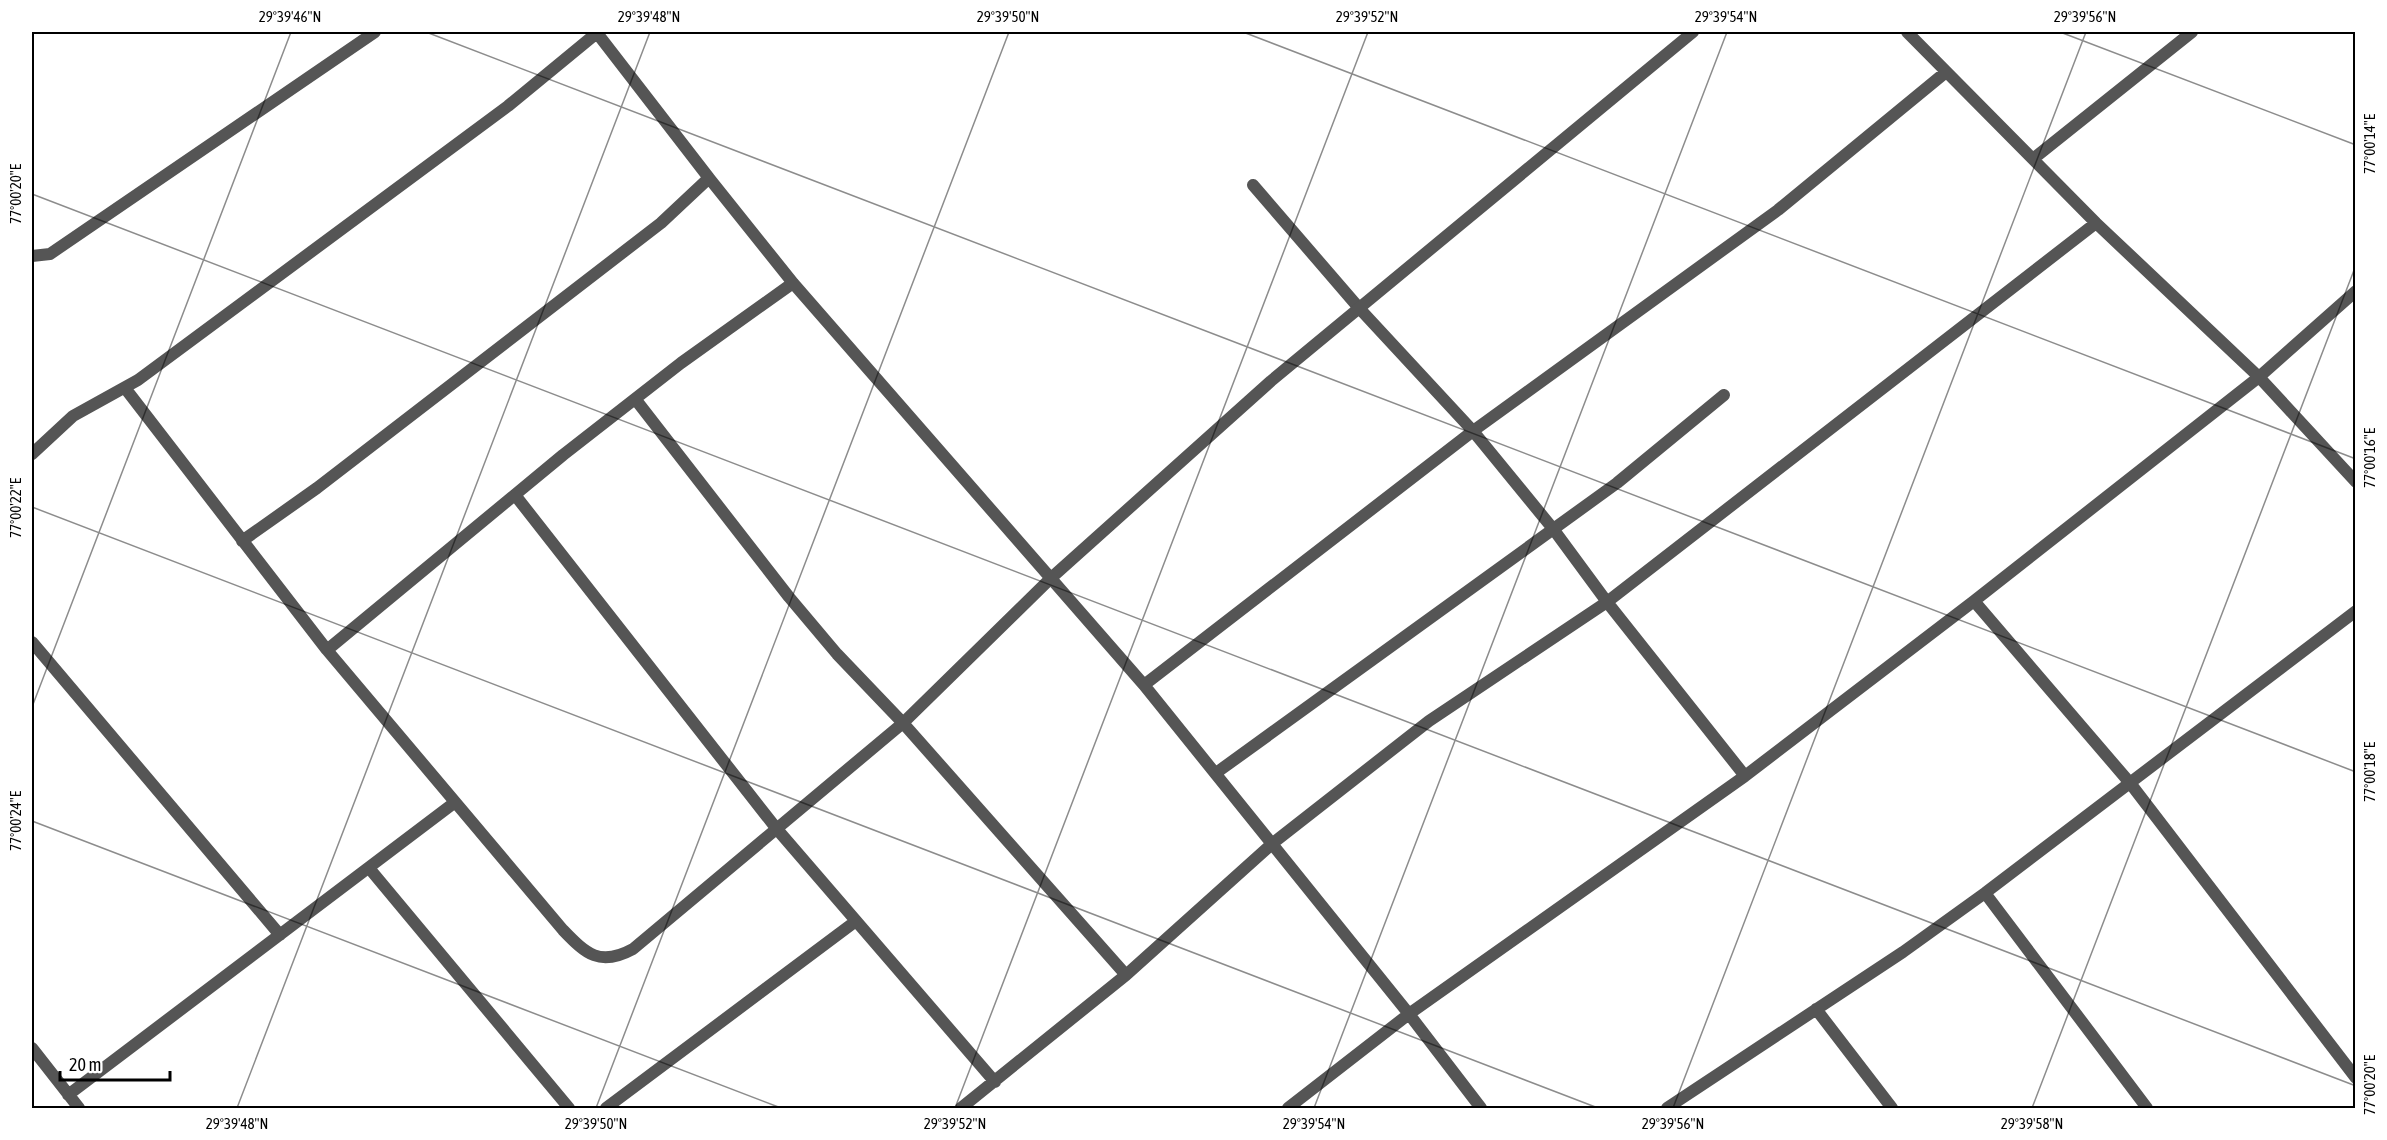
<svg xmlns="http://www.w3.org/2000/svg" width="2387" height="1140" font-family="'Asap Condensed',sans-serif">
<rect width="100%" height="100%" fill="#fff"/>
<g fill="none" stroke-linecap="round" stroke-linejoin="round">
<path stroke="#555" stroke-width="12" d="M 1253,185 L 1359,308
M 32,256 L 50,254 L 375,32"/>
<path stroke="#555" stroke-width="12" d="M 1907,32 L 2096,223 L 2259,377 L 2356,482
M 2033,159 L 2192,32
M 709,178 L 793,283 L 1144,685 L 1409,1014 L 1481,1108
M 1359,308 L 1473,431 L 1554,530 L 1607,602 L 1745,776
M 125,388 L 327,650 L 563,930 C 586,954 600,967 633,949 L 903,723 L 1050,579 L 1271,381 L 1693,32
M 636,400 L 789,597 L 837,654 L 903,723 L 1126,975
M 32,454 L 73,416 L 138,380 L 508,106 L 598,32
M 515,495 L 776,828 L 995,1082
M 242,541 L 317,488 L 661,223 L 709,178 L 597,33
M 1974,601 L 2130,783 L 2356,1078
M 32,642 L 280,935
M 327,650 L 563,455 L 681,363 L 793,283
M 1144,685 L 1473,431 L 1778,210 L 1946,72
M 1216,773 L 1617,483 L 1724,395
M 369,868 L 569,1108
M 1985,893 L 2147,1108
M 1816,1009 L 1892,1108
M 32,1048 L 79,1108
M 68,1095 L 454,803
M 606,1108 L 856,921
M 961,1108 L 1126,975 L 1273,843 L 1429,721 L 1607,602 L 2096,223
M 1288,1108 L 1409,1014 L 1745,776 L 1974,601 L 2259,377 L 2356,291
M 1667,1108 L 1903,952 L 1985,893 L 2356,611"/>
</g>
<path fill="none" stroke="#000" stroke-width="1.5" stroke-opacity="0.45" d="M 426,32 L 2356,772M 1243,32 L 2356,459M 2060,32 L 2356,145M 32,194 L 2356,1086M 32,507 L 1598,1108M 32,707 L 291,32M 32,821 L 781,1108M 237,1108 L 650,32M 596,1108 L 1009,32M 955,1108 L 1368,32M 1314,1108 L 1727,32M 1673,1108 L 2086,32M 2032,1108 L 2356,265"/>
<rect width="2387" height="1140" fill="none" stroke="#ffffff" stroke-width="66"/>
<path d="M60 1071v9h110v-9" fill="none" stroke="#000000" stroke-width="3"/>
<text x="69" y="1071" font-size="18" fill="#000000" stroke="#ffffff" stroke-width="4.5" paint-order="stroke">20 m</text>
<rect x="33" y="33" width="2321" height="1074" fill="none" stroke="#000" stroke-width="2"/>
<g font-size="15" text-anchor="middle" fill="#000">
<text x="290" y="22">29°39'46"N</text>
<text x="649" y="22">29°39'48"N</text>
<text x="1008" y="22">29°39'50"N</text>
<text x="1367" y="22">29°39'52"N</text>
<text x="1726" y="22">29°39'54"N</text>
<text x="2085" y="22">29°39'56"N</text>
<text transform="translate(2370 144) rotate(-90)" y="5">77°00'14"E</text>
<text transform="translate(16 194) rotate(-90)" y="5">77°00'20"E</text>
<text transform="translate(2370 458) rotate(-90)" y="5">77°00'16"E</text>
<text transform="translate(16 508) rotate(-90)" y="5">77°00'22"E</text>
<text transform="translate(2370 772) rotate(-90)" y="5">77°00'18"E</text>
<text transform="translate(16 821) rotate(-90)" y="5">77°00'24"E</text>
<text transform="translate(2370 1085) rotate(-90)" y="5">77°00'20"E</text>
<text x="237" y="1129">29°39'48"N</text>
<text x="596" y="1129">29°39'50"N</text>
<text x="955" y="1129">29°39'52"N</text>
<text x="1314" y="1129">29°39'54"N</text>
<text x="1673" y="1129">29°39'56"N</text>
<text x="2032" y="1129">29°39'58"N</text>
</g>
</svg>
